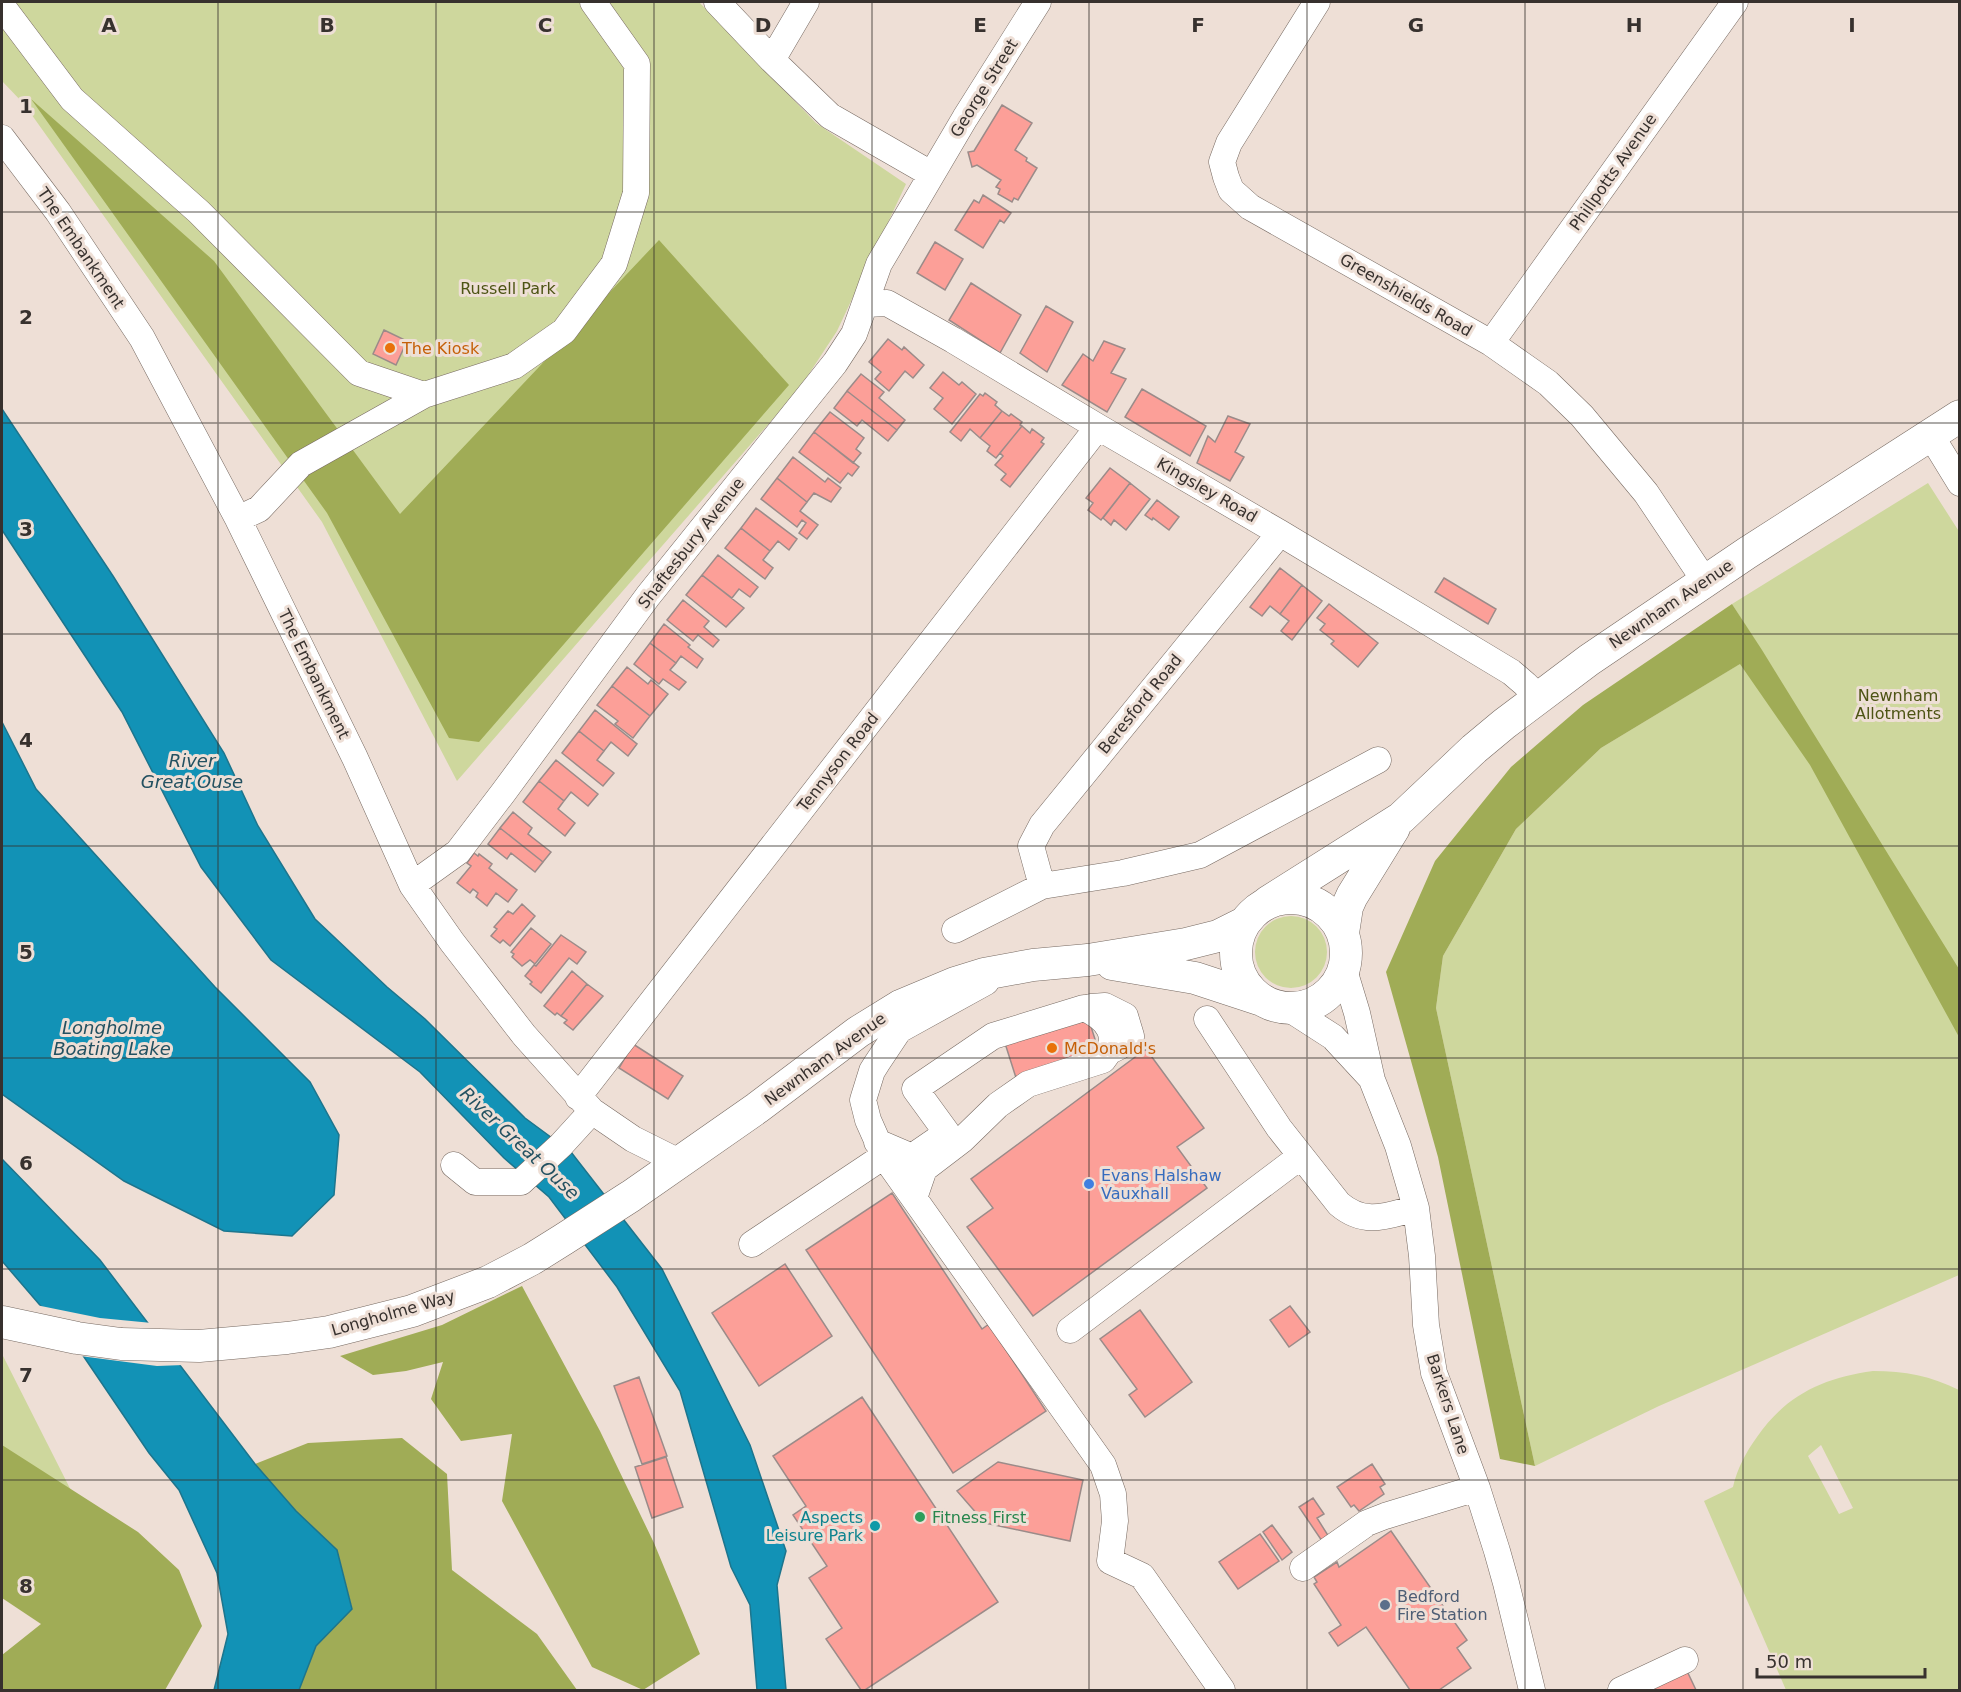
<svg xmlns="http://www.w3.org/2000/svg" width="1961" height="1692" font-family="'DejaVu Sans',sans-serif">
<rect width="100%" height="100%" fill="#eedfd6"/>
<path fill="#ced79d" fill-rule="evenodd" d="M 2,2 L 699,2 L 816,123 L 906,184 L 837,331 L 799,389 L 457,781 L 322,522 L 24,104 L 2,81 Z
M 1928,483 L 1960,533 L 1959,1275 L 1659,1406 L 1535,1466 L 1436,1008 L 1443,956 L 1516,829 L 1601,748 L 1743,662 L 1775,672 L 1732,604 Z
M1255 952a36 36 0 1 1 72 0a36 36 0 1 1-72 0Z
M 2,1354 L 91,1530 L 2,1473 Z
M 1873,1371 C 1905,1371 1931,1376 1959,1390 L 1959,1690 L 1786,1690 L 1704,1501 L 1733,1487 C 1737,1469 1746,1452 1757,1437 C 1786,1395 1823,1378 1873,1371 ZM 1821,1445 L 1853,1508 L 1839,1514 L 1808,1456 Z"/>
<path fill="#a0ac56" d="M 31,99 L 214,261 L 400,514 L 659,240 L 789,385 L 479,742 L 449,738 L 327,513 Z
M 1732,604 L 1762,650 L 1959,969 L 1959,1037 L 1810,765 L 1740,664 L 1601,748 L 1516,829 L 1443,956 L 1436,1008 L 1535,1466 L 1500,1459 L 1438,1157 L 1386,972 L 1435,861 L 1511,767 L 1583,705 Z
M 522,1286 L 600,1431 L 654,1543 L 700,1654 L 643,1690 L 592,1667 L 502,1501 L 512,1434 L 461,1441 L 431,1399 L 443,1362 L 406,1371 L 373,1375 L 340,1356 L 442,1325 Z
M 402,1438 L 447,1474 L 452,1570 L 537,1634 L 577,1690 L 299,1690 L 316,1646 L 352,1608 L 337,1550 L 296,1511 L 255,1464 L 308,1443 Z
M 2,1445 L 138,1532 L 179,1570 L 202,1626 L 165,1690 L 2,1690 L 2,1655 L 41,1624 L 2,1598 Z"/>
<path fill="#1292b6" stroke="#1d758d" stroke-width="1.5" d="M 2,409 L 113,576 L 224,753 L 258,826 L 315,919 L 387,987 L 425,1019 L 525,1118 L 571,1152 L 662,1269 L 750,1445 L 786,1551 L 777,1585 L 786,1690 L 757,1690 L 750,1605 L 731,1567 L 680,1391 L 617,1287 L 549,1197 L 504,1158 L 420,1072 L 271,960 L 201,867 L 122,712 L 2,530 Z
M 2,722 L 36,789 L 215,987 L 310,1082 L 339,1135 L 334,1195 L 292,1236 L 224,1231 L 124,1181 L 2,1094 Z
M 2,1159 L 100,1260 L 255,1464 L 296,1511 L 337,1550 L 352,1609 L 316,1646 L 299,1690 L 214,1690 L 228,1634 L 217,1573 L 179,1490 L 149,1453 L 82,1354 L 2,1261 Z"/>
<path fill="#eedfd6" d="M 36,1305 L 100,1318 L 152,1323 L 184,1365 L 157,1366 L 80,1356 Z"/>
<path fill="#fc9f98" stroke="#9b8b89" stroke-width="1.5" d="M 1002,105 L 1032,123 L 1015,150 L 1027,158 L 1026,161 L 1037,168 L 1018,200 L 1014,198 L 1012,202 L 998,194 L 1000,189 L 996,187 L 1001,180 L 977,165 L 972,167 L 968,152 L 974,151 Z
M 983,195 L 1011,213 L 1004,223 L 1000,220 L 983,248 L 955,230 L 974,200 L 979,203 Z
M 935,242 L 963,259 L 945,290 L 917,273 Z
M 971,283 L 1021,315 L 1000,353 L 949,320 Z
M 1046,306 L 1073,322 L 1047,372 L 1020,353 Z
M 384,330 L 407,341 L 396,365 L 373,354 Z
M 888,339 L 902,350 L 904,347 L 924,365 L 913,378 L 905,371 L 889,391 L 875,379 L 881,372 L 869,362 Z
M 1104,341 L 1125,349 L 1111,373 L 1126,379 L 1107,412 L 1062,385 L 1083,354 L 1093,361 Z
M 943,372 L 959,385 L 962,382 L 976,394 L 952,424 L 934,409 L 943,398 L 930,388 Z
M 861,374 L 884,392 L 879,398 L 905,420 L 897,430 L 847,391 Z
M 1142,389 L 1206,426 L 1190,456 L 1125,417 Z
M 847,391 L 897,430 L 888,441 L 862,420 L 857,426 L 834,408 Z
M 985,393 L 997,402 L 995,405 L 1002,411 L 980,438 L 970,429 L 961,441 L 950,432 L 980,394 L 983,396 Z
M 1002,411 L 1009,416 L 1011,414 L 1022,422 L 1020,425 L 1022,426 L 996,458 L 987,451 L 990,446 L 980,438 Z
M 830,412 L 864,438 L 856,449 L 861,453 L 853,463 L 814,432 Z
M 1228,416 L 1250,424 L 1235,452 L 1244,457 L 1230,481 L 1197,463 L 1208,436 L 1215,442 Z
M 1022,426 L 1030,433 L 1032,429 L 1044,438 L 1041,442 L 1044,444 L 1010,487 L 1001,480 L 1006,474 L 995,465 L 1003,456 L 1000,453 Z
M 814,432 L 859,467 L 852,476 L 848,473 L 840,483 L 799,452 Z
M 793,457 L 825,482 L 828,478 L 841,488 L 831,502 L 814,493 L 807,502 L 777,478 Z
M 1110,468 L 1130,483 L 1101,520 L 1088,510 L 1093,503 L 1086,498 Z
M 777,478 L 807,502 L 800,511 L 818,525 L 807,539 L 799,533 L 806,523 L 802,520 L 797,527 L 761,499 Z
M 1130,483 L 1150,499 L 1126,530 L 1114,520 L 1111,525 L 1103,518 Z
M 1157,500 L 1179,517 L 1169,530 L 1153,518 L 1152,520 L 1145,515 Z
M 756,508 L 797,539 L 789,550 L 778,541 L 770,551 L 741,528 Z
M 741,528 L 770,551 L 763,560 L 773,568 L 765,579 L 725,548 Z
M 718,555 L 758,587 L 750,597 L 739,589 L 732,598 L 702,575 Z
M 1280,568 L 1302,585 L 1280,614 L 1270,606 L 1262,616 L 1250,607 Z
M 702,575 L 744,608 L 726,627 L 686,595 Z
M 1444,578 L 1496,609 L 1488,624 L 1435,592 Z
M 1302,585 L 1322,601 L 1292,640 L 1281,631 L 1289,621 L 1280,614 Z
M 683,600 L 709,621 L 704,627 L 719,640 L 713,647 L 698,635 L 693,641 L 667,620 Z
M 1329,604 L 1378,643 L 1358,667 L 1331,644 L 1334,641 L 1320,630 L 1325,624 L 1317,618 Z
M 664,624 L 690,645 L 688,647 L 703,659 L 697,668 L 681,656 L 676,663 L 650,643 Z
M 650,643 L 676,663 L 670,670 L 686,682 L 679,690 L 663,679 L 659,684 L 634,664 Z
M 627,667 L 648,684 L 651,680 L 668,694 L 650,716 L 612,686 Z
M 612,686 L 650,716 L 633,738 L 615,724 L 618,721 L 597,705 Z
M 595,710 L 637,744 L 628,756 L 611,742 L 604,751 L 579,731 Z
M 579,731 L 604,751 L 597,760 L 614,773 L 603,786 L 562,753 Z
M 556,760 L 598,794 L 588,806 L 571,792 L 564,801 L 539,781 Z
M 539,781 L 564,801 L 558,809 L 575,823 L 565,836 L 523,802 Z
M 513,812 L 532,828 L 528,834 L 551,852 L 543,862 L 500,828 Z
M 500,828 L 543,862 L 535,872 L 511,853 L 507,859 L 488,844 Z
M 474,853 L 478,856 L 479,854 L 492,864 L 489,868 L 517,890 L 508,902 L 496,893 L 487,906 L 476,897 L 478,893 L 473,889 L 470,893 L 457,883 L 471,866 L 467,863 Z
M 522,904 L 535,916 L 510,946 L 503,940 L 500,943 L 491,936 L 497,929 L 494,927 L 508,911 L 513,914 Z
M 531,928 L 551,944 L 535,964 L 530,960 L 522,966 L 512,957 L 514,954 L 511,952 Z
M 561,935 L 586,952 L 577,964 L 569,958 L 541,993 L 530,984 L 532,982 L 525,976 L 534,965 L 536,966 Z
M 572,971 L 587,984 L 561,1016 L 557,1013 L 555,1015 L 544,1006 Z
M 587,984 L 603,996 L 573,1030 L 564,1023 L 567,1020 L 561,1016 Z
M 1086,1011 L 1101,1058 L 1018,1084 L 1003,1037 Z
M 633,1044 L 683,1076 L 668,1099 L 619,1068 Z
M 1146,1049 L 1204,1128 L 1177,1147 L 1207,1188 L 1033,1316 L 967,1227 L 993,1208 L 971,1179 Z
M 892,1193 L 982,1329 L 989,1324 L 1046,1411 L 953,1473 L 806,1250 Z
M 785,1264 L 832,1336 L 759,1386 L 712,1313 Z
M 1290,1306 L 1310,1332 L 1289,1347 L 1270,1320 Z
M 1140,1310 L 1192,1382 L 1145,1417 L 1129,1395 L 1137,1389 L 1100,1339 Z
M 639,1377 L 667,1456 L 642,1464 L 614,1386 Z
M 862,1397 L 998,1602 L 865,1690 L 861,1690 L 826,1639 L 842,1628 L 809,1578 L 827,1566 L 793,1515 L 806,1506 L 773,1456 Z
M 666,1457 L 683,1507 L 652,1518 L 635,1467 Z
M 998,1462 L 1083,1480 L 1070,1541 L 985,1523 L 957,1491 Z
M 1372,1464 L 1385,1484 L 1380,1487 L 1384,1494 L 1359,1511 L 1354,1505 L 1351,1507 L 1337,1487 Z
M 1313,1498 L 1324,1514 L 1317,1518 L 1329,1537 L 1322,1541 L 1299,1507 Z
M 1272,1525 L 1292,1552 L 1282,1560 L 1263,1532 Z
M 1391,1531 L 1467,1640 L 1457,1648 L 1471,1668 L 1439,1690 L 1410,1690 L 1366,1627 L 1338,1646 L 1329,1633 L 1341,1625 L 1314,1584 L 1317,1582 L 1314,1577 L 1337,1562 L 1339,1567 Z
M 1260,1534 L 1279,1561 L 1238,1589 L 1219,1562 Z
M 1687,1671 L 1696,1690 L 1653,1690 L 1652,1687 Z"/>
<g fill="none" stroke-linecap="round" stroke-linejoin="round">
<defs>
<path id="minor" d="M 717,2 L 772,60 L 830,116 L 931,174
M 1317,2 L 1229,143 L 1222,162 L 1226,177 L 1231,190 L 1250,207 L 1491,343 L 1548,383 L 1582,416 L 1646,493 L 1705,581
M 2,6 L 72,99 L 199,212 L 359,373 L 424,395 L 514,366 L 564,331 L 614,264 L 636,193 L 637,64 L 593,2
M 772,60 L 806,2
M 2,138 L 58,212 L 142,338 L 238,519 L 355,758 L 412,885 L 452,942 L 524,1035 L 592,1111 L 633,1139 L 679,1162
M 866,304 L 887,303 L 953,340 L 1098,427 L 1280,533 L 1511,672 L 1525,684 L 1538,697
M 1491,343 L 1735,2
M 1930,434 L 1960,483
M 238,519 L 259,509 L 301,464 L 424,395
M 1280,533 L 1042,825 L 1031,846 L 1042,886 L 1123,873 L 1200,855 L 1378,760
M 412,885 L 458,852 L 503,793 L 648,596 L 835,363 L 854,334 L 879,264 L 965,118 L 1038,2
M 955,930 L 1042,886
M 1344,970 L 1357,1013 L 1372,1080 L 1398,1146 L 1416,1208 L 1422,1256 L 1426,1325 L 1434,1373 L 1477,1488 L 1497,1551 L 1506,1583 L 1532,1690
M 986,982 L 899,1030 L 877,1063 L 872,1071 L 863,1100 L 868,1120 L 884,1156 L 1103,1465 L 1113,1494 L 1115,1521 L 1110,1561 L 1142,1576 L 1222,1690
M 1091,1007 L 1105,1006 L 1125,1016 L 1131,1036 L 1120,1046 L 1110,1051
M 1288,1008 L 1333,1037 L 1370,1077
M 1207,1019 L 1279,1128 L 1339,1204 C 1365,1226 1386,1216 1416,1208
M 578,1097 L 1098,427
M 877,1142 L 912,1157 L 947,1133 L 915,1089 L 993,1036 L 1084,1008 C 1108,1019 1122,1037 1103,1060 L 1028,1084 L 998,1105 L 962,1140 L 924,1169 L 914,1198
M 454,1165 L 475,1182 L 521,1182 L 561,1145 L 592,1111
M 752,1244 L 884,1156
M 1070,1330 L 1301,1156
M 1303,1568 L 1367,1523 L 1385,1516 L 1477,1488
M 1621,1690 L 1685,1660"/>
<path id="major" d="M1236 953a55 55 0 1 1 110 0a55 55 0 1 1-110 0Z
M 1268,902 L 1401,818 L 1474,749 L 1504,724 L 1589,660 L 1747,553 L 1960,416
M 1343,933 L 1347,907 L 1352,896 L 1394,828
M 1112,964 L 1195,978 L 1262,1000
M 2,1322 L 77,1338 L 121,1344 L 199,1346 L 287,1338 L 329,1332 L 412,1311 L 488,1282 L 532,1259 L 564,1239 L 631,1196 L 757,1108 L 858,1032 L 900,1006 L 955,983 L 984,974 L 1033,965 L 1088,960 L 1186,944 L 1218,936 L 1244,923"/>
</defs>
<use href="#minor" stroke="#776a62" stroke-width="27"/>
<use href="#major" stroke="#776a62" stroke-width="33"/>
<use href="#minor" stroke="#fff" stroke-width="26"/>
<use href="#major" stroke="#fff" stroke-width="32"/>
</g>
<path fill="none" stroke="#37312e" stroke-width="1.5" stroke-opacity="0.55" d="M 218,2 L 218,1690M 436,2 L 436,1690M 654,2 L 654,1690M 872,2 L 872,1690M 1089,2 L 1089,1690M 1307,2 L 1307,1690M 1525,2 L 1525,1690M 1743,2 L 1743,1690M 2,212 L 1960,212M 2,423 L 1960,423M 2,634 L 1960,634M 2,846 L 1960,846M 2,1058 L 1960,1058M 2,1269 L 1960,1269M 2,1480 L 1960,1480"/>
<g fill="#e8710a" stroke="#eedfd6" stroke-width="2">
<circle cx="390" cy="348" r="6"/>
<circle cx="1052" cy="1048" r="6"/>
</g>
<circle fill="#3f7fe0" stroke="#eedfd6" stroke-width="2" cx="1089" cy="1184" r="6"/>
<circle fill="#2e9e5b" stroke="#eedfd6" stroke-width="2" cx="920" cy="1517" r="6"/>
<circle fill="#0f9aa8" stroke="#eedfd6" stroke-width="2" cx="875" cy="1526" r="6"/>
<circle fill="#5c6f8a" stroke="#eedfd6" stroke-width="2" cx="1385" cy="1605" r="6"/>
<g text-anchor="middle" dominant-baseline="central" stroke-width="6" stroke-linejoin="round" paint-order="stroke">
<g font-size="16" fill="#37312e" stroke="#eedfd6">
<text transform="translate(984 88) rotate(-58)">George Street</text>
<text transform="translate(1613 172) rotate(-55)">Phillpotts Avenue</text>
<text transform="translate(81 248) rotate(56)">The Embankment</text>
<text transform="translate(1406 295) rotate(30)">Greenshields Road</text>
<text transform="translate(1207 490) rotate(30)">Kingsley Road</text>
<text transform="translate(691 543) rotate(-52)">Shaftesbury Avenue</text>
<text transform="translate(1671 604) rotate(-34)">Newnham Avenue</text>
<text transform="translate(314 674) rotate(64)">The Embankment</text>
<text transform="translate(1140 704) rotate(-51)">Beresford Road</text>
<text transform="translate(838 762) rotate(-52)">Tennyson Road</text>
<text transform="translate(825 1059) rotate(-36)">Newnham Avenue</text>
<text transform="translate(393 1313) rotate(-16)">Longholme Way</text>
<text transform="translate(1448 1404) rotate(72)">Barkers Lane</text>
</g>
<g font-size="16" fill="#4d5414" stroke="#eedfd6">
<text x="508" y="288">Russell Park</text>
<text x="1898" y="695">Newnham<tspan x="1898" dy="18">Allotments</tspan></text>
</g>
<g font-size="16" fill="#c56008" stroke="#eedfd6" text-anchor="start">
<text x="402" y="348">The Kiosk</text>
<text x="1064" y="1048">McDonald's</text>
</g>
<g font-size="16" fill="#366cbe" stroke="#eedfd6" text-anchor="start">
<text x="1101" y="1175">Evans Halshaw<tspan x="1101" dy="18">Vauxhall</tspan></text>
</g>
<g font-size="16" fill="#0d838f" stroke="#eedfd6" text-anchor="end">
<text x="863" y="1517">Aspects<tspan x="863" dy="18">Leisure Park</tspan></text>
</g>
<g font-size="16" fill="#27864d" stroke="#eedfd6" text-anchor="start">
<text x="932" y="1517">Fitness First</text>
</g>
<g font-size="16" fill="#4e5e75" stroke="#eedfd6" text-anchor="start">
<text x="1397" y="1596">Bedford<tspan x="1397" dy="18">Fire Station</tspan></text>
</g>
<g font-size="18" font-style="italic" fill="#235161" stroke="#eedfd6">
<text x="192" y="760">River<tspan x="192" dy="21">Great Ouse</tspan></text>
<text x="112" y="1027">Longholme<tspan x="112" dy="21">Boating Lake</tspan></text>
<text transform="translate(520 1143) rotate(43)">River Great Ouse</text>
</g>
</g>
<g font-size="20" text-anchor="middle" font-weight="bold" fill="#37312e" stroke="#eedfd6" stroke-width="6" stroke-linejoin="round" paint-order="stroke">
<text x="109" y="32">A</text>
<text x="327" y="32">B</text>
<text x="545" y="32">C</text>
<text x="763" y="32">D</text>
<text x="980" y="32">E</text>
<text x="1198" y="32">F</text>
<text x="1416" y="32">G</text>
<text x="1634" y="32">H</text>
<text x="1852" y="32">I</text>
<text x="26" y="113">1</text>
<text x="26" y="324">2</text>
<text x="26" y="536">3</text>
<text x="26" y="747">4</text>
<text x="26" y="959">5</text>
<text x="26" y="1170">6</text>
<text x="26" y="1382">7</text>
<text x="26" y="1593">8</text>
</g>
<rect width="1961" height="1692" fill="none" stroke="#37312e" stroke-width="6"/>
<path d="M1757 1668v9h168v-9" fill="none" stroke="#37312e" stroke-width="3"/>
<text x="1766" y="1668" font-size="18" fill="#37312e" stroke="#eedfd6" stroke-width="4.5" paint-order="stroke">50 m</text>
</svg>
